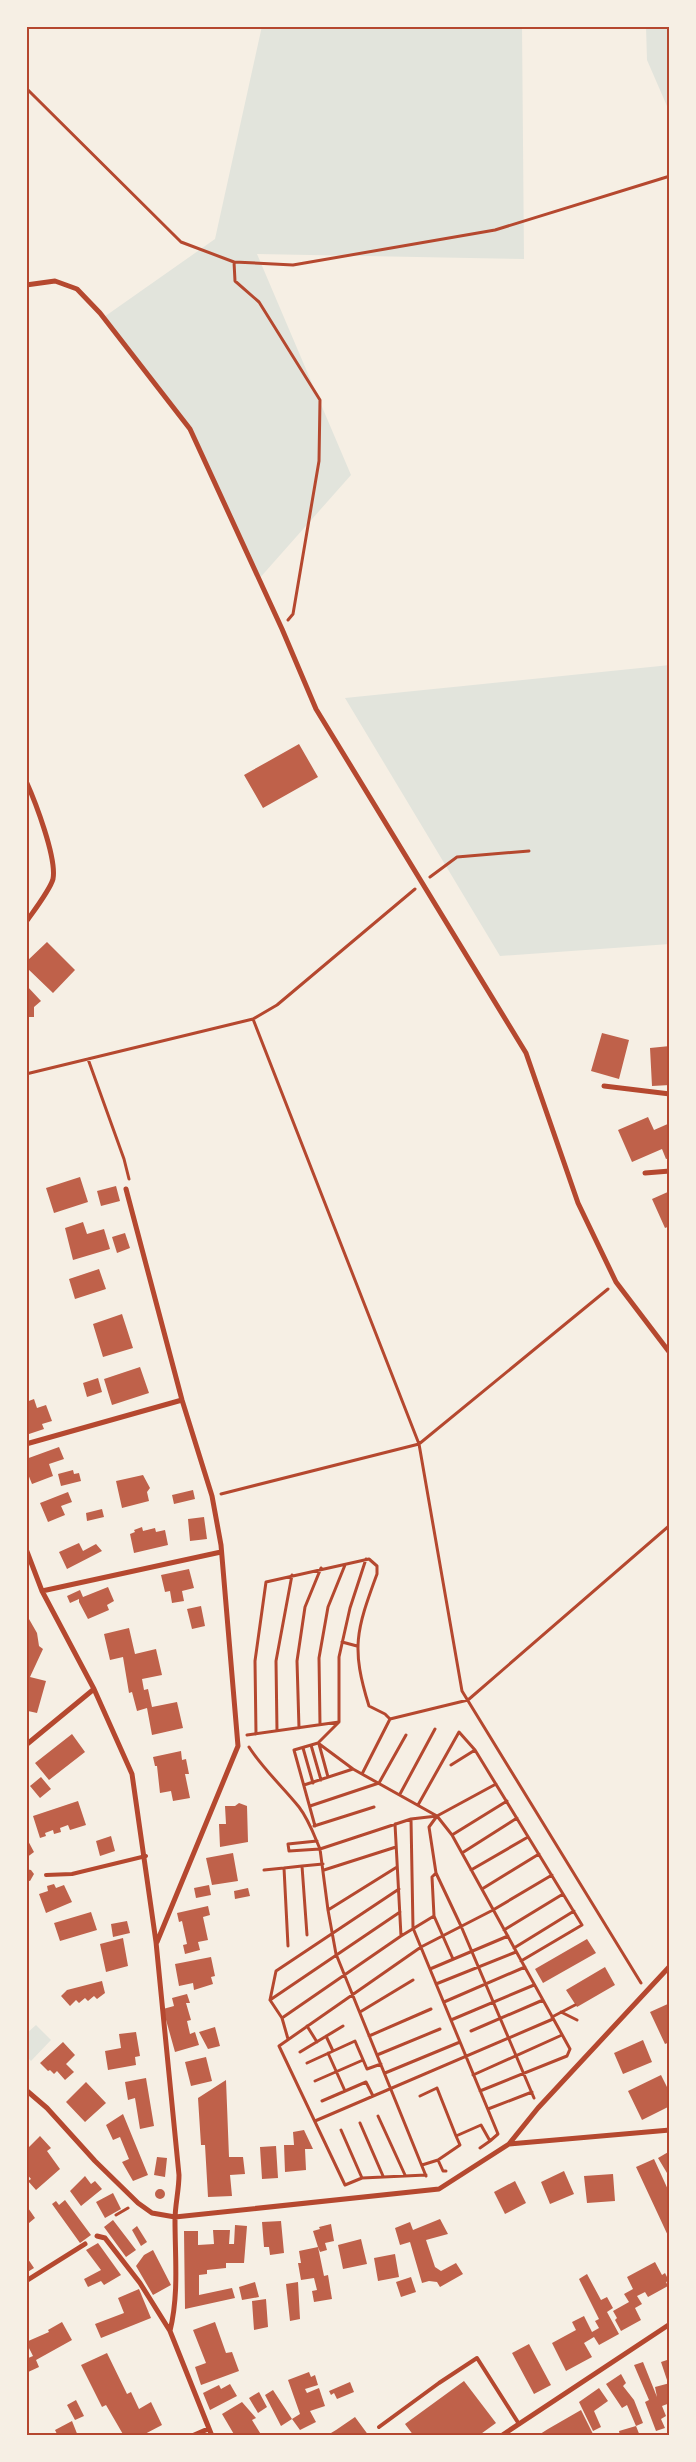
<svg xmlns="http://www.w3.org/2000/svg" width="696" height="2462" font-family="Montserrat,sans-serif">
<rect width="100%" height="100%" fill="#f6efe4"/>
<path fill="#e2e4dc" d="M 262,26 L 522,26 L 524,259 L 257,254 L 351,475 L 258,580 L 190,429 L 104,317 L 215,239 Z
M 646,26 L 670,26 L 670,113 L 647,60 Z
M 670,665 L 670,944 L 500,956 L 345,698 Z
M 36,2025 L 51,2040 L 31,2061 L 26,2056 L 26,2034 Z"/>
<path fill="#bf614a" d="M 299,744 L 318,777 L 263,808 L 244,775 Z
M 47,942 L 75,970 L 53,993 L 26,967 L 26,962 Z
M 26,985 L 41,1001 L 34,1007 L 34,1017 L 26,1017 Z
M 602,1033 L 629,1040 L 619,1079 L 591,1071 Z
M 670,1046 L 670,1085 L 652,1086 L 650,1048 Z
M 648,1117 L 654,1130 L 670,1123 L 670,1158 L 666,1159 L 662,1149 L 632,1162 L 618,1130 Z
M 80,1177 L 88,1202 L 54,1213 L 46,1188 Z
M 116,1186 L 120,1201 L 101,1206 L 97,1191 Z
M 670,1191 L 670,1226 L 665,1228 L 652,1199 Z
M 83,1222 L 87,1234 L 104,1229 L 110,1249 L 73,1260 L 65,1228 Z
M 125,1233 L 130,1248 L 117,1253 L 112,1237 Z
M 99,1269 L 106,1289 L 75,1299 L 69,1279 Z
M 122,1314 L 133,1348 L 103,1357 L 93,1324 Z
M 140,1367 L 149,1393 L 112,1405 L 104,1379 Z
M 98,1378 L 102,1392 L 87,1397 L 83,1383 Z
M 34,1399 L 37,1408 L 46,1405 L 52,1421 L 42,1424 L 44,1429 L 26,1435 L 26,1402 Z
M 59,1447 L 64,1459 L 49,1464 L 53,1476 L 32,1484 L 26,1469 L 26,1459 Z
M 73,1470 L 74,1474 L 79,1473 L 81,1481 L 61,1486 L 58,1474 Z
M 143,1475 L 150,1488 L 147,1492 L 149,1501 L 122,1508 L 116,1481 Z
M 193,1490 L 195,1499 L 174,1504 L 172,1495 Z
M 68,1492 L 72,1502 L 61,1506 L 65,1515 L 48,1522 L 40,1503 Z
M 102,1509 L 104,1517 L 87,1521 L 86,1513 Z
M 204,1517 L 207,1539 L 190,1541 L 188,1519 Z
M 142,1527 L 143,1531 L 155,1528 L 156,1532 L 165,1530 L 168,1545 L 134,1553 L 130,1534 L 135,1532 L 134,1530 Z
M 79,1543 L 83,1551 L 96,1544 L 102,1551 L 67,1569 L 59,1552 Z
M 189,1569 L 194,1588 L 182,1591 L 184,1601 L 172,1603 L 170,1591 L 165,1592 L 161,1575 Z
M 108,1587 L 114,1601 L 107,1605 L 109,1610 L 88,1619 L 79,1602 L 79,1599 L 70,1603 L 67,1596 L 80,1590 L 83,1597 Z
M 201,1606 L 205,1626 L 192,1629 L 187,1609 Z
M 29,1619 L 37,1633 L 39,1646 L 43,1649 L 30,1677 L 46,1681 L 37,1713 L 28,1711 L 27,1715 L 26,1621 Z
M 129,1628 L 135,1654 L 156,1649 L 162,1675 L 142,1679 L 144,1690 L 148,1689 L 152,1707 L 177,1702 L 183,1728 L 152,1735 L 147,1708 L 137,1711 L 132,1692 L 129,1693 L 123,1657 L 110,1660 L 104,1634 Z
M 72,1734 L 85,1752 L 49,1780 L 35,1763 Z
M 181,1751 L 182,1760 L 186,1759 L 189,1774 L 185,1774 L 190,1798 L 173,1801 L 171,1791 L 160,1793 L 157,1766 L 155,1766 L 153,1757 Z
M 41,1777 L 51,1789 L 40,1798 L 30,1786 Z
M 78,1801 L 86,1825 L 70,1830 L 68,1825 L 60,1828 L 61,1832 L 54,1834 L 53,1830 L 45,1833 L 46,1836 L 40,1838 L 33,1816 Z
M 239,1803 L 247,1806 L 248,1842 L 220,1847 L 219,1824 L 226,1824 L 225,1806 L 235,1806 Z
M 111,1836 L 115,1851 L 100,1856 L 96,1841 Z
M 26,1837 L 34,1852 L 26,1858 Z
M 233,1853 L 238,1881 L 212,1885 L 206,1858 Z
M 26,1869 L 31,1870 L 34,1874 L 30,1881 L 26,1880 Z
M 54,1884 L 56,1888 L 64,1885 L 72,1902 L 46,1913 L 39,1894 L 48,1891 L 47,1886 Z
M 209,1885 L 211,1895 L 196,1898 L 194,1888 Z
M 248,1888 L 250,1896 L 235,1899 L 234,1891 Z
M 208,1906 L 210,1915 L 203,1917 L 208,1940 L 198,1942 L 200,1950 L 185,1954 L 183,1945 L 187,1944 L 182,1921 L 179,1922 L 177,1913 Z
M 91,1912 L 97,1930 L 60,1941 L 54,1923 Z
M 127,1921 L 130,1933 L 113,1937 L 111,1924 Z
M 123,1938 L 128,1966 L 106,1972 L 100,1944 Z
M 587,1939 L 596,1953 L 543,1983 L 535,1969 Z
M 211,1957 L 215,1976 L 211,1977 L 213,1984 L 194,1990 L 193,1983 L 179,1986 L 175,1964 Z
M 605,1967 L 615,1985 L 577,2007 L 566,1990 Z
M 102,1981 L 105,1993 L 97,1999 L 94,1996 L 88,2001 L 85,1998 L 79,2003 L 76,2000 L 70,2006 L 61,1996 L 67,1990 Z
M 187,1994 L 190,2003 L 186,2003 L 191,2020 L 187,2021 L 190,2034 L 195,2032 L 199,2045 L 175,2052 L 163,2009 L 174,2006 L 172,1998 Z
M 670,2003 L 670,2042 L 665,2044 L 650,2012 Z
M 215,2027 L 220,2046 L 208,2049 L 199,2032 Z
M 136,2032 L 140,2056 L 135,2057 L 136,2065 L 108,2070 L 105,2051 L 121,2048 L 119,2034 Z
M 643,2040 L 652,2062 L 623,2074 L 614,2053 Z
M 63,2042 L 75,2055 L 66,2064 L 74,2072 L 65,2080 L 57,2071 L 54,2074 L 50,2070 L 48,2071 L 40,2063 Z
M 206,2057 L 212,2081 L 191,2086 L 185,2062 Z
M 661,2075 L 670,2093 L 670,2106 L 642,2120 L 628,2091 Z
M 146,2078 L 154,2126 L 140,2129 L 135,2098 L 128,2100 L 125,2082 Z
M 226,2080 L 229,2157 L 243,2157 L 245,2174 L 230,2175 L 232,2196 L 208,2197 L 205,2145 L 201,2145 L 198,2098 Z
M 86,2082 L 106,2103 L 85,2122 L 66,2102 Z
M 123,2114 L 148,2175 L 133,2181 L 122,2162 L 129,2159 L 120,2137 L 113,2140 L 106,2125 Z
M 304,2130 L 313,2149 L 305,2149 L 306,2170 L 285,2172 L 284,2145 L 294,2145 L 293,2132 Z
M 40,2136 L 51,2148 L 47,2151 L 60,2169 L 36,2190 L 28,2181 L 31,2179 L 26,2173 L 26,2150 Z
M 276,2146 L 278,2178 L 262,2179 L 260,2147 Z
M 670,2151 L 670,2178 L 658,2158 Z
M 157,2157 L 167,2158 L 165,2177 L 154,2175 Z
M 654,2159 L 670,2194 L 670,2240 L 636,2167 Z
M 564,2171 L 574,2194 L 550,2204 L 541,2182 Z
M 613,2174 L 615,2201 L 587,2203 L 584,2176 Z
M 85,2176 L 91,2184 L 95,2181 L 102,2189 L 81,2206 L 70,2191 Z
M 515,2181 L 526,2203 L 505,2214 L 494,2192 Z
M155 2194a5 5 0 1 1 10 0a5 5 0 1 1-10 0Z
M 113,2193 L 121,2209 L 105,2218 L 96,2202 Z
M 65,2200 L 91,2235 L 80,2243 L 52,2204 L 56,2201 L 59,2205 Z
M 26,2205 L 35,2218 L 29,2223 L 26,2220 Z
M 440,2219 L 448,2234 L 426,2240 L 435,2267 L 441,2271 L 456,2263 L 463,2274 L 440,2287 L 437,2282 L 429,2281 L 422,2283 L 410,2242 L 400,2245 L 395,2228 L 410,2222 L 413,2230 Z
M 113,2220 L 136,2250 L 126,2257 L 104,2227 Z
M 281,2221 L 284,2253 L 270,2255 L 269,2247 L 264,2247 L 262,2222 Z
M 331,2224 L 334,2241 L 325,2243 L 327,2250 L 320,2252 L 318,2247 L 324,2276 L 328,2275 L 332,2299 L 314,2302 L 312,2291 L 317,2290 L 314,2278 L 301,2280 L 298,2263 L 301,2263 L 299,2251 L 318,2247 L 313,2231 L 320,2229 L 319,2227 Z
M 235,2225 L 247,2226 L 244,2263 L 226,2263 L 226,2268 L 207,2270 L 207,2274 L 199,2275 L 199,2295 L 232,2288 L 235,2298 L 185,2309 L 184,2231 L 198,2231 L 198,2245 L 214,2244 L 213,2230 L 230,2230 L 229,2244 L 234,2244 Z
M 137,2226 L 147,2242 L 141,2246 L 132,2230 Z
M 361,2239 L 367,2264 L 343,2269 L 338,2245 Z
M 98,2243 L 121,2275 L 104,2285 L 101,2281 L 88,2287 L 84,2279 L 101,2270 L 86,2250 Z
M 153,2250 L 171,2285 L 153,2295 L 136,2266 L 144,2255 Z
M 395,2254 L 399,2277 L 378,2281 L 374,2258 Z
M 26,2256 L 34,2268 L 26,2273 Z
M 655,2262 L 662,2275 L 665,2273 L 669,2281 L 666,2282 L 668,2286 L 648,2297 L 645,2292 L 637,2296 L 642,2304 L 635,2308 L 641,2320 L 621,2331 L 615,2320 L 617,2318 L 613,2311 L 629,2302 L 624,2294 L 633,2289 L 627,2277 Z
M 587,2274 L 601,2300 L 607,2297 L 613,2308 L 607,2312 L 619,2334 L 599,2345 L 594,2337 L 584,2343 L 592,2357 L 566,2371 L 552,2343 L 576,2330 L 572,2322 L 584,2316 L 592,2332 L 599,2328 L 595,2321 L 599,2319 L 579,2279 Z
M 411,2277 L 416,2292 L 401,2297 L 396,2282 Z
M 255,2282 L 259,2297 L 242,2300 L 239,2287 Z
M 298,2282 L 300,2319 L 290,2321 L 286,2284 Z
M 139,2289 L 151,2318 L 101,2338 L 95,2324 L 124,2313 L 118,2298 Z
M 266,2299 L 268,2327 L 254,2330 L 252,2301 Z
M 62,2322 L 72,2340 L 36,2360 L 39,2367 L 26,2373 L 26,2359 L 33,2356 L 26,2342 L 49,2332 L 48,2330 Z
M 215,2322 L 226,2353 L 232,2352 L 239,2371 L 201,2385 L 195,2367 L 206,2363 L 193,2330 Z
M 529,2344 L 551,2385 L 534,2394 L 512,2353 Z
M 107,2353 L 127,2394 L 131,2392 L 139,2409 L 151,2402 L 162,2425 L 141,2436 L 124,2436 L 106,2405 L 102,2407 L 81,2365 Z
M 670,2359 L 670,2381 L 667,2380 L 661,2362 Z
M 643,2362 L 657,2397 L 655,2387 L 670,2383 L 670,2403 L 662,2406 L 666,2416 L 661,2419 L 665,2428 L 656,2431 L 645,2402 L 649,2400 L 634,2365 Z
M 309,2372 L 311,2377 L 315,2375 L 318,2385 L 305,2389 L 307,2393 L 319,2388 L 325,2406 L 310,2411 L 316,2422 L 300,2430 L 292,2419 L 300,2414 L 288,2380 Z
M 621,2374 L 626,2383 L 623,2386 L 634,2400 L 643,2423 L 636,2426 L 627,2405 L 622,2408 L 606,2384 Z
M 464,2381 L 496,2423 L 478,2436 L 414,2436 L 405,2424 Z
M 350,2382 L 354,2392 L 337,2399 L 334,2393 L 331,2395 L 329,2391 Z
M 230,2384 L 237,2396 L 210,2410 L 203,2393 L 219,2385 L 221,2389 Z
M 599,2388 L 608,2401 L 594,2411 L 601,2427 L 593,2431 L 579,2402 Z
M 273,2390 L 292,2419 L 281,2426 L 265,2395 Z
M 259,2392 L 267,2407 L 258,2413 L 249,2398 Z
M 76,2400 L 84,2416 L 75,2420 L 67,2405 Z
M 242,2402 L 256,2418 L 252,2420 L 262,2436 L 235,2436 L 222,2414 Z
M 581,2410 L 594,2436 L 537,2436 L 548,2429 Z
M 355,2417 L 369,2436 L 326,2436 L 336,2430 Z
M 72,2421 L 78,2436 L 58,2436 L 55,2430 Z
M 636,2426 L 640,2436 L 620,2436 L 619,2431 Z"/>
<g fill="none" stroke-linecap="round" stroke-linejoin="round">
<path stroke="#b5482f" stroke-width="3" d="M 26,88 L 181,242 L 234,262 L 235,281 L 259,302 L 320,400 L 319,461 L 293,614 L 288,620
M 234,262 L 293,265 L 495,230 L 670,176
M 430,877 L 457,857 L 529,851
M 253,1019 L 419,1444 L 462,1691 L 641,1983
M 88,1059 L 124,1159 L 129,1179
M 26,1074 L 253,1019 L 277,1005 L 415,889
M 221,1494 L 419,1444 L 608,1289
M 342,1642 L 357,1646
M 390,1719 L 468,1700 L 670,1525
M 339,1722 L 339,1657 L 350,1608 L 366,1559
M 320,1725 L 319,1658 L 328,1607 L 345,1565
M 299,1728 L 297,1661 L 305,1607 L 321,1568
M 277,1731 L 276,1661 L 292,1575
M 256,1734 L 255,1661 L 266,1582 L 369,1559 L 377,1566 L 377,1574 C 356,1631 351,1648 369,1706 L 385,1714 L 390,1719 L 362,1774
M 247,1735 L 339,1722 L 318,1743 L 294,1750 L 315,1826
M 318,1743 L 353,1769 L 437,1816 L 452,1835 L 570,2049 L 567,2056 L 480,2091
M 319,1744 L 328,1777
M 311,1745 L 321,1780
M 249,1747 C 263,1769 283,1787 299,1807 C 309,1820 314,1835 320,1849 L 289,1851 L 288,1844 L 317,1841
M 303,1748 L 313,1783
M 451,1765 L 475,1750
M 304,1785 L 353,1769
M 400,1794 L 435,1729
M 418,1805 L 459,1732 L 475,1750 L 582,1925 L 521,1961
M 310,1806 L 379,1783 L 406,1735
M 437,1816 L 429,1827 L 436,1873 L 461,1926 L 534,2098
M 411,1819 L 413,1928 L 498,2134 L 490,2141 L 481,2125 L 456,2136 L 437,2088 L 420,2096
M 395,1824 L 401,1936
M 314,1826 L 374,1807
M 452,1835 L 507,1801
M 462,1853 L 517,1818
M 264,1870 L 284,1868
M 324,1870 L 396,1847
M 471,1870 L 528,1837
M 482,1889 L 539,1854
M 328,1910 L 397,1867
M 434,1916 L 453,1959
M 504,1930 L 563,1894
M 307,1935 L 302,1866 L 323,1864
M 288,1946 L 284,1868 L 302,1866
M 514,1948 L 574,1911
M 430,1969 L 508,1936
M 436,1984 L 516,1952
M 270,2000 L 276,1971 L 399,1889
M 444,2002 L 525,1967
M 360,2012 L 413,1980
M 561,2012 L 577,2020
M 552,2017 L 575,2005
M 282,2018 L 270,2000 L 400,1912
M 451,2020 L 534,1985
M 307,2026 L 317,2042
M 471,2031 L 543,2000
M 326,2036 L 333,2051
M 369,2036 L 431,2009
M 288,2039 L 282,2018 L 401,1936 L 434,1916 L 432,1877 L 436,1873
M 300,2052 L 343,2026
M 328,2053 L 345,2091
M 377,2055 L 440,2029
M 307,2063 L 355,2041 L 367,2069 L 381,2064
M 385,2073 L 460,2042
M 473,2075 L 562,2035
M 315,2081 L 363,2060
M 322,2101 L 366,2082 L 373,2096
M 488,2109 L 532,2092
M 378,2116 L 405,2175
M 315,2121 L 553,2019
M 360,2123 L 383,2176
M 341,2130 L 362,2178
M 480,2148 L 490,2141
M 438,2160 L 443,2171 L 446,2171
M 422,2165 L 438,2160 L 460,2145 L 456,2136
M 426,2175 L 362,2178 L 345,2185 L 279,2046 L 421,1947 L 493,1910 L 552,1875
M 426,2176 L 336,1954 L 328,1910 L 320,1849 L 411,1819 L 437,1816 L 496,1784
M 116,2215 L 128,2208"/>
<path stroke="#b5482f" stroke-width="4" d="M 46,1875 L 72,1874 L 146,1856
M 379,2427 L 439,2383 L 477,2358 L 519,2424
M 397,2436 L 398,2435"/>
<path stroke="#b5482f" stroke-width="5" d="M 26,285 L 55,281 L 77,289 L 100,313 L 190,429 L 282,629 L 316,709 L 526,1053 L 578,1203 L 616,1282 L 670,1353
M 26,781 C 35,801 57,858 53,879 C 50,890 33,912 26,922
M 604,1086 L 670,1094
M 645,1173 L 670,1171
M 126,1189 L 182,1400 L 212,1496 L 221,1545 L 238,1746 L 157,1942
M 26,1444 L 182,1400
M 26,1549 L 42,1591 L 94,1689 L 132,1774 L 156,1942 L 179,2175 C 179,2190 175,2205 175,2220 C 175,2258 179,2294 170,2331
M 42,1591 L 221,1552
M 26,1745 L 94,1689
M 26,2090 L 47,2108 L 95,2161 L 138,2203 L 152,2213 L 175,2217 L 439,2189 L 509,2144 L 538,2108 L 670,1966
M 509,2144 L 670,2130
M 97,2236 L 105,2238 L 140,2283 L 170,2331 L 212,2436
M 26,2281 L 85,2244
M 192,2436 L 208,2429
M 501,2436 L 670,2324"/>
</g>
<rect width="696" height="2462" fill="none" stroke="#f6efe4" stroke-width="55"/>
<rect x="28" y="28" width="640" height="2406" fill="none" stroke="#b5482f" stroke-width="2"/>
</svg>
